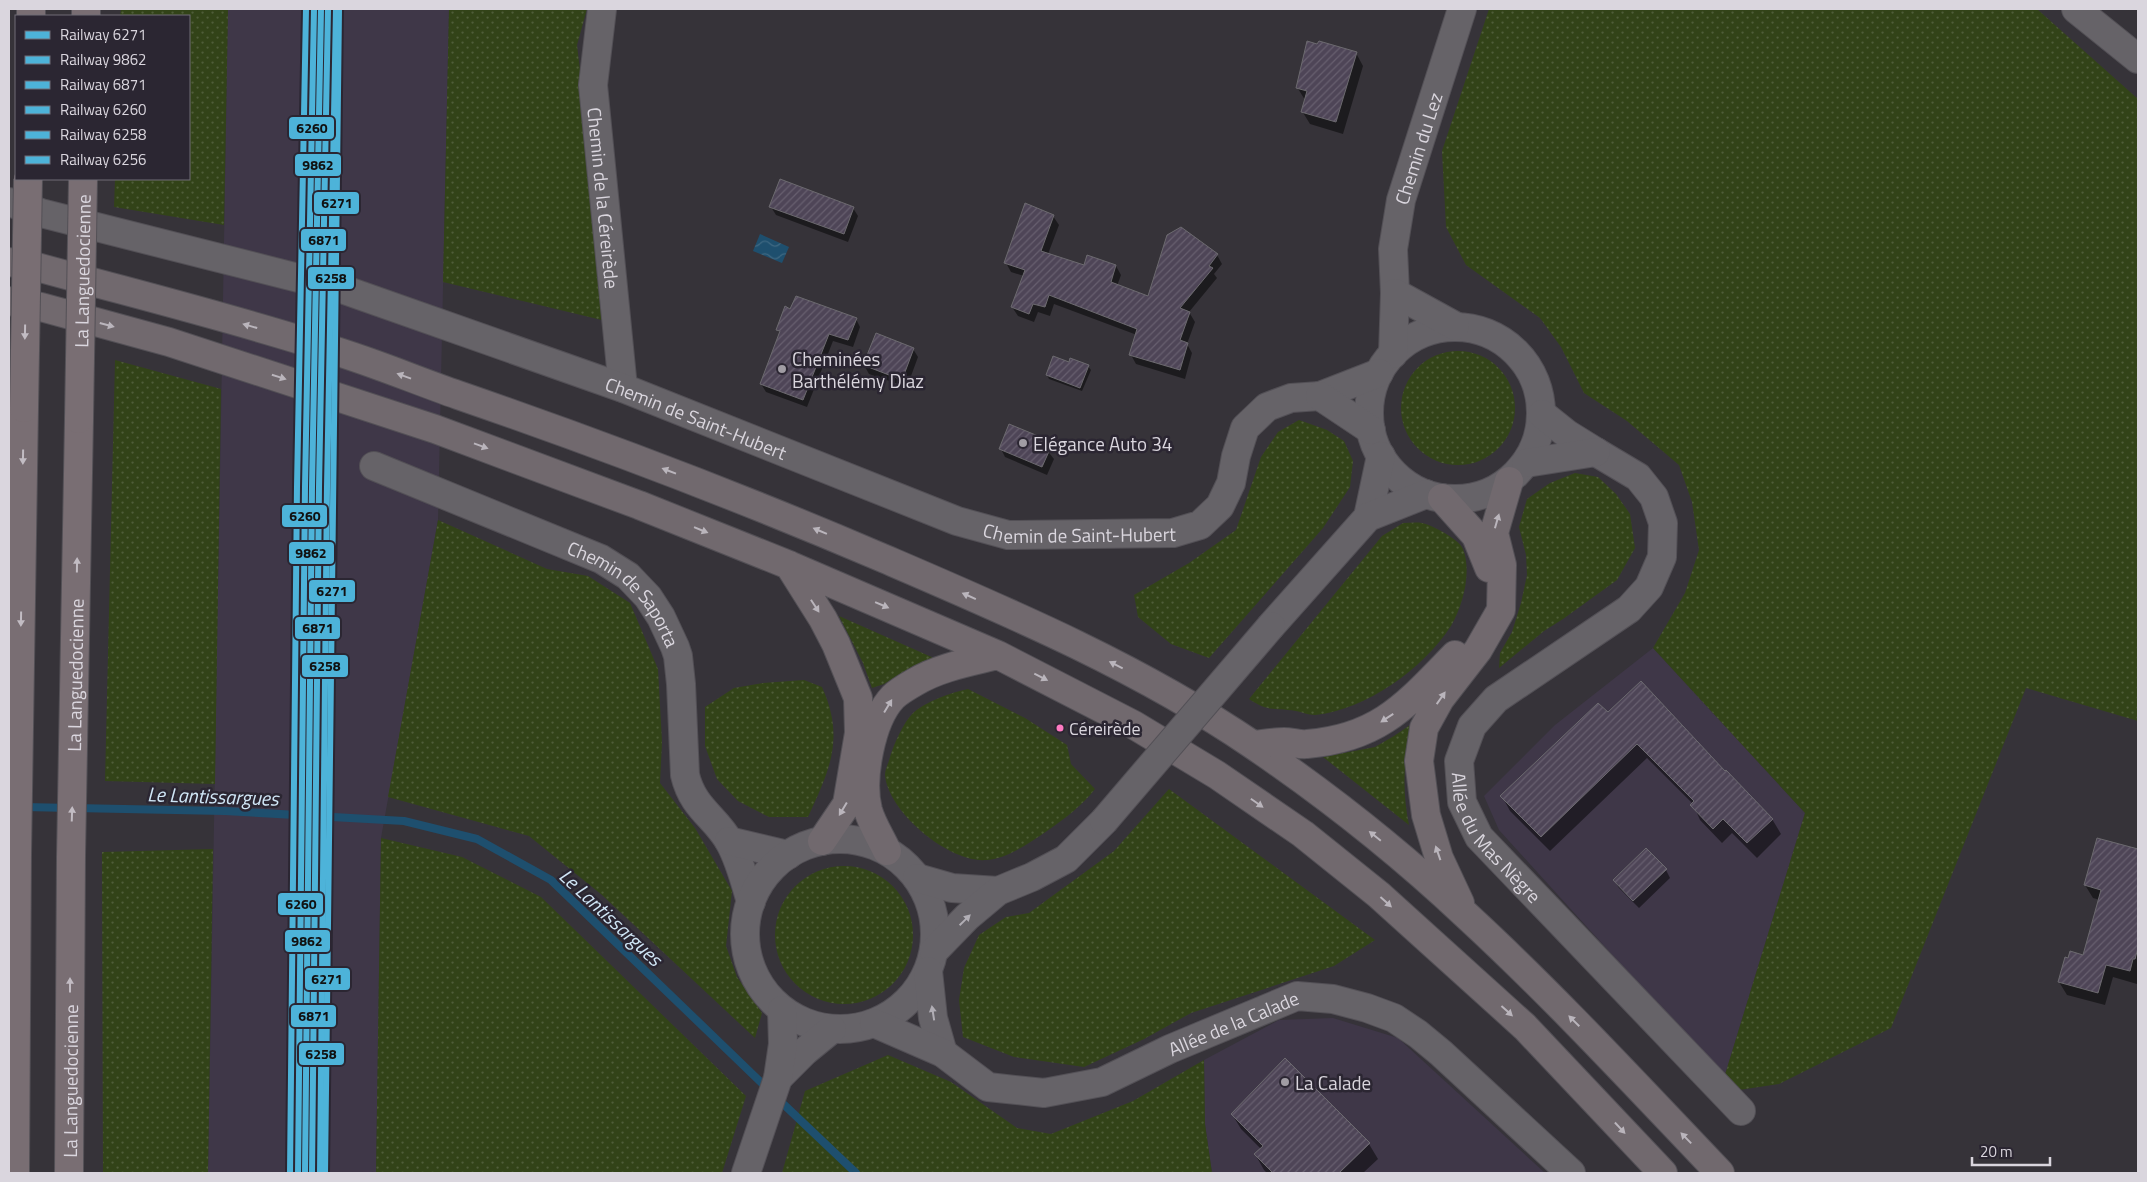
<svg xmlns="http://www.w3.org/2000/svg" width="2147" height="1182" font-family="'Titillium Web',sans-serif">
<defs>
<pattern id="grass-dots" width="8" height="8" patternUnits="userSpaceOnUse" patternTransform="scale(1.25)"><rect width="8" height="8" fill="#324318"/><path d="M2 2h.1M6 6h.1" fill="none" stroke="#4f5d39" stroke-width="1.8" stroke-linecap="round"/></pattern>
<pattern id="water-waves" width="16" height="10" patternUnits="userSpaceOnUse" patternTransform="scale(1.25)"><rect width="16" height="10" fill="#1e4f6e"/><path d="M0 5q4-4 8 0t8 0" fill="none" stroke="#3e6882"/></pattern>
<pattern id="building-hatch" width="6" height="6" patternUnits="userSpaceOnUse" patternTransform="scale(1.25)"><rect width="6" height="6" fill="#4e4557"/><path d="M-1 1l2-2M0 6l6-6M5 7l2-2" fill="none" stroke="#675f6f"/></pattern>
</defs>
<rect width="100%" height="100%" fill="#363339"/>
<path fill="#3f3748" d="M 228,9 L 449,9 L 438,520 L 381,838 L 376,1173 L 208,1173 Z
M 1653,648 L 1805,813 L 1724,1078 L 1499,830 L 1484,796 L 1555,725 Z
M 1333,1018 L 1398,1038 L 1545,1173 L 1212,1173 L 1205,1124 L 1204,1060 L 1279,1020 Z"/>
<path fill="url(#grass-dots)" d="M 121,9 L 228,9 L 224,225 L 114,207 L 115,179 L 189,179 L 189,16 L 120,16 Z
M 449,9 L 587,9 L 577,45 L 610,322 L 443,282 Z
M 1489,9 L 2037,9 L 2138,99 L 2138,721 L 2026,688 L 1891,1028 L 1779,1084 L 1739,1090 L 1724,1078 L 1805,813 L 1653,648 L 1685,593 L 1699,550 L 1692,502 L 1679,465 L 1627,421 L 1584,393 L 1561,347 L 1540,318 L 1466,265 L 1446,227 L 1442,151 Z
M1401 408a57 57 0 1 1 114 0a57 57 0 1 1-114 0Z
M 115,360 L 221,389 L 215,784 L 105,781 Z
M 1299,420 L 1327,430 L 1344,441 L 1353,461 L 1350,487 L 1323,528 L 1209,658 L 1171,644 L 1138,617 L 1134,595 L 1189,563 L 1236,530 L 1261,457 L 1278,432 Z
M 1575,473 L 1598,477 L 1616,494 L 1630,514 L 1635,548 L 1617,580 L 1563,619 L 1544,631 L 1499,668 L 1500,653 L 1512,632 L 1521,603 L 1527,575 L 1526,555 L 1519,527 L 1527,499 L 1550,483 Z
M 438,520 L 547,569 L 588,576 L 630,603 L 658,669 L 662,742 L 660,783 L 695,828 L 732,891 L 726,946 L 737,977 L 762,1013 L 755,1038 L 602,895 L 529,836 L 388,797 Z
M 1403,523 C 1409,523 1416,522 1422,523 C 1432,525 1459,539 1463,549 C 1472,572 1463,605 1451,626 C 1423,669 1366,710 1315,715 C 1308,715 1302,712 1296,711 C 1274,707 1270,713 1249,699 L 1382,536 Z
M 839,616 L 936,659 L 913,666 L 884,684 L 872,688 L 863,663 Z
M 804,680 L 822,687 C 845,738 830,769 808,817 L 769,817 L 738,801 L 717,779 L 705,746 L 705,707 L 734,688 L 763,683 Z
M 968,689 L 1025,718 L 1067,745 L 1071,764 L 1095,789 C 1082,806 1064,819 1047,831 C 1029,843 1007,859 986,860 C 949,863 888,812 885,775 C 885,769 889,762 890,757 C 894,744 903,723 913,713 C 925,702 952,692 968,689 Z
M 1413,723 C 1403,756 1402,791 1409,825 L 1323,757 L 1375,747 L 1394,736 Z
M 1169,789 L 1375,940 L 1334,966 L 1191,1013 L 1144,1039 L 1084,1067 L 1014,1057 L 963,1037 L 959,1000 L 964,968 L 979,935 L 1006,917 L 1029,913 L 1114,851 Z
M 381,838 L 462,857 L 541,897 L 746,1096 L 722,1173 L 376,1173 Z
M 213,849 L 208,1173 L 103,1173 L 102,852 Z
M775 935a69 69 0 1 1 138 0a69 69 0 1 1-138 0Z
M 888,1055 L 951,1082 L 1017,1128 L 1051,1134 L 1133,1101 L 1204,1060 L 1205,1124 L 1212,1173 L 782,1173 L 805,1091 Z"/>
<path fill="url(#water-waves)" d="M 760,234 L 789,247 L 782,263 L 753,251 Z"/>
<path fill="#0007" d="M 1356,53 L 1363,66 L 1343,134 L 1310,124 L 1302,111 L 1305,100 L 1297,87 Z
M 771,207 L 853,208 L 858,216 L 848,242 L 776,215 Z
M 1053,216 L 1059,225 L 1048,254 L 1084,267 L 1116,266 L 1121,275 L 1117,286 L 1148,297 L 1217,255 L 1222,264 L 1214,274 L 1217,278 L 1189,312 L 1195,322 L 1187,344 L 1192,353 L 1185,379 L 1136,364 L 1131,355 L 1137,335 L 1054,304 L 1050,316 L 1038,312 L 1034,322 L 1018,316 L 1012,307 L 1024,276 L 1011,272 L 1006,263 Z
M 791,310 L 856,319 L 860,327 L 853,347 L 833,341 L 807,407 L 766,392 L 761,384 L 780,333 L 778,329 Z
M 913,349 L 918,357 L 907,387 L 869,374 L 864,365 Z
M 1070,363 L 1088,366 L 1091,370 L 1082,391 L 1049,379 L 1047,375 Z
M 1043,439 L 1047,447 L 1046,449 L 1054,459 L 1047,475 L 1005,457 L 1001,449 Z
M 1608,714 L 1725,773 L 1772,819 L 1781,834 L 1757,858 L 1732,833 L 1722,843 L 1700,820 L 1693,804 L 1647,758 L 1550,851 L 1510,811 L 1502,796 Z
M 2097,839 L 2138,851 L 2138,980 L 2137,984 L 2113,977 L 2105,1005 L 2067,995 L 2059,982 L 2084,956 L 2100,900 L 2093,898 L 2085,885 Z
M 1666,870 L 1670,878 L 1639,908 L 1619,888 L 1614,880 Z
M 1285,1060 L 1369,1144 L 1378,1159 L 1363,1173 L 1267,1173 L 1264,1170 L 1255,1154 L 1261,1149 L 1241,1129 L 1232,1114 Z"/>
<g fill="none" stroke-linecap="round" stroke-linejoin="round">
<path stroke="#1e4f6e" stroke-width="8" d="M 23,807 L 225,811 L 404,821 L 477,839 L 551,880 L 769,1090
M 777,1098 L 856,1173"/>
</g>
<path fill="url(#building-hatch)" stroke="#6c6a6f" d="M 1307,41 L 1317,44 L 1319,41 L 1357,52 L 1336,122 L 1301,112 L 1307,91 L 1296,88 Z
M 780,179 L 854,207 L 844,234 L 769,207 Z
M 1025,203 L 1054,215 L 1041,251 L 1084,265 L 1087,255 L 1116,265 L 1111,282 L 1148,296 L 1167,235 L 1181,227 L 1218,254 L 1209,266 L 1213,268 L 1180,308 L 1190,312 L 1180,340 L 1188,343 L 1180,370 L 1129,355 L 1137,329 L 1049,295 L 1045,307 L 1033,304 L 1029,314 L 1011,307 L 1025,270 L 1004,263 Z
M 796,296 L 857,318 L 848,340 L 829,334 L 803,400 L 760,384 L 780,331 L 776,330 L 785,306 L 790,309 Z
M 876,333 L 914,348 L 902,380 L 863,365 Z
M 1053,356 L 1069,362 L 1070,358 L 1089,365 L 1080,388 L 1046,375 Z
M 1009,424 L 1043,438 L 1041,445 L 1050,449 L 1042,467 L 999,449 Z
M 1641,681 L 1725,771 L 1726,770 L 1773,819 L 1747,843 L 1723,819 L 1713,829 L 1690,805 L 1694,801 L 1637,744 L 1541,837 L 1500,796 L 1598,703 L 1608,712 Z
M 2097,838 L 2138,849 L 2138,948 L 2135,959 L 2133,959 L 2130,971 L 2106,965 L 2098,993 L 2058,982 L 2065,957 L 2068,958 L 2070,951 L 2083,955 L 2101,890 L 2084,885 Z
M 1646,848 L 1667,869 L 1633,901 L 1613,880 Z
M 1285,1058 L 1370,1143 L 1339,1173 L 1273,1173 L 1254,1154 L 1263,1146 L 1231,1114 Z"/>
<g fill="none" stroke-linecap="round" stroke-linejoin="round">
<defs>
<g id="street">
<path id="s1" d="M 602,9 L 593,85 L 623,388"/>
<path d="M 2076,9 L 2138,59"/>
<path id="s2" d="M 9,202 L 41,213 L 342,289 L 623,388 L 957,521 L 1008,535 L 1173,533 L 1200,525 L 1220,506 L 1231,483 L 1236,456 L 1245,428 L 1267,407 L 1291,398 L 1320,396"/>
<path id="s3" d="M 1395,293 L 1393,249 L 1401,200 L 1462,9"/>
<path id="s4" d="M 1596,452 L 1638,477 L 1654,497 L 1663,523 L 1662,557 L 1649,587 L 1629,609 L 1496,699 L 1472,726 L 1459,761 L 1462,802 L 1479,837 L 1741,1111"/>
<path id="s5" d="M 374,466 L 601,559 L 628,576 L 648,597 L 661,617 L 675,647 L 678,656 L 681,684 L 685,775 C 693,809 716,817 730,843 C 740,861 745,882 751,902"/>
<path d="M 729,841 L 788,855"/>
</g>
<g id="secondary">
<circle cx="1455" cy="413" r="86"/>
<path d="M 1393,354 L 1395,293 L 1455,326"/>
<path d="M 1320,396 L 1379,373"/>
<path d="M 1320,396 L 1371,430"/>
<path d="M 1542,414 L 1567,434 L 1596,452"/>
<path d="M 1526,463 L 1596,452"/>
<path d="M 1368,517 L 1381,456"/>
<path d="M 1271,626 L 1368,517 L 1426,494"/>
<circle cx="840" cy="934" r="95"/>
<path d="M 917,878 L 952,888 L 998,891"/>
<path d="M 934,951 L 967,917 L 998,891 L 1032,877 L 1066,859 L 1104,821"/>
<path d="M 928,971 L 933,1018 L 943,1053"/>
<path id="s6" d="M 874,1023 L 943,1053 L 988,1087 L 1044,1093 L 1102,1082 L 1170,1049 L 1297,996 L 1333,999 L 1367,1008 L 1394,1018 L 1418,1034 L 1441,1053 L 1571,1173"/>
<path d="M 778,1078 L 805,1051 L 832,1029"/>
<path d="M 746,1173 L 778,1078 L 783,1044 L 782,1010"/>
</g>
<path id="primary" d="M 9,262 L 37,267 C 135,294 233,318 329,349 C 373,362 415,380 458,395 C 600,444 740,497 878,556 C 1006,611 1137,666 1253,745 C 1328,796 1400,853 1466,915 C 1555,997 1637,1086 1720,1173
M 9,301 L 41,307 L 169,342 L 435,429 L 639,505 L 789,565 L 998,655 L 1134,725 L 1217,775 L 1303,834 L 1379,895 L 1525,1027 L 1663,1173
M 1442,498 L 1476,536 L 1489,568
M 789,565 L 823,619 L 836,644 L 858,698 L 859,733 L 847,804 L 822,841
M 1253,745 C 1263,744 1274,742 1284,742 C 1292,742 1300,745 1307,744 C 1380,738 1407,704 1455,655
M 887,851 C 881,838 872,824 868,810 C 860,779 871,720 893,697 C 898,692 908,686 915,682 C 940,667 970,662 998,655
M 1460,903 L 1439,858 L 1426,815 L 1419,761 L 1424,728 L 1440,699 L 1478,650 L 1501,610 L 1502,565 L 1494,533 L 1509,481"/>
<g id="highway">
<path d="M 31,16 L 31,9"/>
<path d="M 86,16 L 86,9"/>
<path d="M 15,1173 L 17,856 L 24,408"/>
<path id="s7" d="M 69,1173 L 71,857 L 79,419"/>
</g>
</defs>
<use href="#street" stroke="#535056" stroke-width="30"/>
<use href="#secondary" stroke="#535056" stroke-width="30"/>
<use href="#primary" stroke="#535056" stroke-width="30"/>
<use href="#highway" stroke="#535056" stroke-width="30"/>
<use href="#street" stroke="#666368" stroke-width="28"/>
<use href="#secondary" stroke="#666368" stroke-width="28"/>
<use href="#primary" stroke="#71696e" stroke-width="28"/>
<use href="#highway" stroke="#796e73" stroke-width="28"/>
<defs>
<path id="secondary-bridge" d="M 1104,821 L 1271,626"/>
<g id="highway-bridge">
<path d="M 24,408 L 28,179"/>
<path id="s8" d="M 79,419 L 83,179"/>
</g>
</defs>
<use href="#secondary-bridge" stroke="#535056" stroke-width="30" stroke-linecap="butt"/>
<use href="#highway-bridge" stroke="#535056" stroke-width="30" stroke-linecap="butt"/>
<use href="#secondary-bridge" stroke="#666368" stroke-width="28"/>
<use href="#highway-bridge" stroke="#796e73" stroke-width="28"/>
<defs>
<path id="rail-1" d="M 325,1173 L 339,9"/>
<path id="rail-2" d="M 305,1173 L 312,487 L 321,9"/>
<path id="rail-3" d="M 312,1173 L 319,487 L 328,9"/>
<path id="rail-4" d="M 298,1173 L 305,487 L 314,9"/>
<path id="rail-5" d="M 320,1173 L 327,487 L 336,9"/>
<path id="rail-6" d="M 290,1173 L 297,487 L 306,9"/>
</defs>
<use href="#rail-1" stroke="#2b2632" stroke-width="10"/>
<use href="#rail-2" stroke="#2b2632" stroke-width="10"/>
<use href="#rail-3" stroke="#2b2632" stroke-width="10"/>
<use href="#rail-4" stroke="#2b2632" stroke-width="10"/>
<use href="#rail-5" stroke="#2b2632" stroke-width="10"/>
<use href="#rail-6" stroke="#2b2632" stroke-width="10"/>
<use href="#rail-1" stroke="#4db3d9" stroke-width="6"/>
<use href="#rail-2" stroke="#4db3d9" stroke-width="6"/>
<use href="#rail-3" stroke="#4db3d9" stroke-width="6"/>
<use href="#rail-4" stroke="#4db3d9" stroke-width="6"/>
<use href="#rail-5" stroke="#4db3d9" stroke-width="6"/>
<use href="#rail-6" stroke="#4db3d9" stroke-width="6"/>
</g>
<defs><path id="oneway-solid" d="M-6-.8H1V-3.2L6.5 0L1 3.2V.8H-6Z" transform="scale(1.25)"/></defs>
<g fill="#bab5bc">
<use href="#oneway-solid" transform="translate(107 325) rotate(15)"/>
<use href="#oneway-solid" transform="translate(250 326) rotate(-164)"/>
<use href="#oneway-solid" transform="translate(404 376) rotate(-160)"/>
<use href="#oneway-solid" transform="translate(279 377) rotate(18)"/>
<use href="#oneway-solid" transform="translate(481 446) rotate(20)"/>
<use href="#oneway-solid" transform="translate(669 471) rotate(-159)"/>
<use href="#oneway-solid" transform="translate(1497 521) rotate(-74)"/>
<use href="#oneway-solid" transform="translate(701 530) rotate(22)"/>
<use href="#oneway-solid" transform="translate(820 531) rotate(-157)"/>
<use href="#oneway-solid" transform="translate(969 596) rotate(-156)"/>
<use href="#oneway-solid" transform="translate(882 605) rotate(23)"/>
<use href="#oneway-solid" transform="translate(815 606) rotate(57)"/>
<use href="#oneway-solid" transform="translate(1116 665) rotate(-153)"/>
<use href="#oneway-solid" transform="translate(1041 677) rotate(27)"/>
<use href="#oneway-solid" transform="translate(1441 698) rotate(-55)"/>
<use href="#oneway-solid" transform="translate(888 706) rotate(-59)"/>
<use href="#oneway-solid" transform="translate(1387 718) rotate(147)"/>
<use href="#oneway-solid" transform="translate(1257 803) rotate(35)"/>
<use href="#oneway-solid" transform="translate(843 809) rotate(121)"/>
<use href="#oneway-solid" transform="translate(1375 836) rotate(-141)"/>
<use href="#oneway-solid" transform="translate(1438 853) rotate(-109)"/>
<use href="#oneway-solid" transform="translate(1386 902) rotate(42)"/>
<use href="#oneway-solid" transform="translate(1507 1011) rotate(42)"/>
<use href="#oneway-solid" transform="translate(1574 1021) rotate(-135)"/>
<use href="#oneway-solid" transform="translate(1620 1128) rotate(47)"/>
<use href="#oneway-solid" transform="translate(1686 1138) rotate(-134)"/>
</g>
<g fill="#c2bcc3">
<use href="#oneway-solid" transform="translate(25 332) rotate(91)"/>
<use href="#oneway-solid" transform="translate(23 457) rotate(91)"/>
<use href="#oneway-solid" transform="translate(77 565) rotate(-89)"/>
<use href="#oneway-solid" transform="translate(21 619) rotate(91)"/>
<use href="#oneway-solid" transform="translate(72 814) rotate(-88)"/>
<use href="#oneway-solid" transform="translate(70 985) rotate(-90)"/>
</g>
<g fill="#b1aeb5">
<use href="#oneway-solid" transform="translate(965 920) rotate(-44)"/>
<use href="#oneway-solid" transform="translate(933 1013) rotate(-99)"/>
</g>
<g fill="#a19da4" stroke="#2b2632" stroke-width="2">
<circle cx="782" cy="369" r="5"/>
<circle cx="1023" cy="443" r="5"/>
<circle cx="1285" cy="1082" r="5"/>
</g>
<circle fill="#fe7ac1" stroke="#2b2632" stroke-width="2" cx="1060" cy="728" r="4.5"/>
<g text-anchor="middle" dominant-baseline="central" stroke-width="5" stroke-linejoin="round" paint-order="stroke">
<g font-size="18" fill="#dad6de" stroke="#2b2632" text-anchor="start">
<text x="1069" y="728">Céreirède</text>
</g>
<g font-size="19" fill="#dad6de" stroke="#2b2632">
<text stroke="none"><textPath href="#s3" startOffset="148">Chemin du Lez</textPath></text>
<text stroke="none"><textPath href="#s1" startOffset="190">Chemin de la Céreirède</textPath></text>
<text stroke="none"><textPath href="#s8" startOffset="148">La Languedocienne</textPath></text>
<text stroke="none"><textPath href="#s2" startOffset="721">Chemin de Saint-Hubert</textPath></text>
<text stroke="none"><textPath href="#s2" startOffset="1126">Chemin de Saint-Hubert</textPath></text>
<text stroke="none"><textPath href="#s5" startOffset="286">Chemin de Saporta</textPath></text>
<text stroke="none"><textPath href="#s7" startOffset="498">La Languedocienne</textPath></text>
<text stroke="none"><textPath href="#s4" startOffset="521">Allée du Mas Nègre</textPath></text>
<text stroke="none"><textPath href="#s6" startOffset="391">Allée de la Calade</textPath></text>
<text stroke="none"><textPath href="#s7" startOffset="92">La Languedocienne</textPath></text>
</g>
<g font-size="19" fill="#dad6de" stroke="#2b2632" text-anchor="start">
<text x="792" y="358">Cheminées<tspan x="792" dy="22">Barthélémy Diaz</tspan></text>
<text x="1033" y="443">Elégance Auto 34</text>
<text x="1295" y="1082">La Calade</text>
</g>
<g font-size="20" font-style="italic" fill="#d0e6f6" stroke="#2b2632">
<text transform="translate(213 796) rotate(2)">Le Lantissargues</text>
<text transform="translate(611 917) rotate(43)">Le Lantissargues</text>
</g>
</g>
<g stroke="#2b2632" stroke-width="2">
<rect x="288" y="116" width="47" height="24" rx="5" fill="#4db3d9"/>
<rect x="294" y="153" width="48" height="24" rx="5" fill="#4db3d9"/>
<rect x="313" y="191" width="47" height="24" rx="5" fill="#4db3d9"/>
<rect x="300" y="228" width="47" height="24" rx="5" fill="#4db3d9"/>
<rect x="307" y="266" width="48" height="24" rx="5" fill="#4db3d9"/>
<rect x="281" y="504" width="47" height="24" rx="5" fill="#4db3d9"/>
<rect x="288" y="541" width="47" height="24" rx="5" fill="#4db3d9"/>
<rect x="308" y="579" width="48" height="24" rx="5" fill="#4db3d9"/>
<rect x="294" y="616" width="47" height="24" rx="5" fill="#4db3d9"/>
<rect x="301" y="654" width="48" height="24" rx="5" fill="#4db3d9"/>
<rect x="277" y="892" width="47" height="24" rx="5" fill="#4db3d9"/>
<rect x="284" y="929" width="47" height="24" rx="5" fill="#4db3d9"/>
<rect x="304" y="967" width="47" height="24" rx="5" fill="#4db3d9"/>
<rect x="290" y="1004" width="47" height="24" rx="5" fill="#4db3d9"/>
<rect x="298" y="1042" width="47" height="24" rx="5" fill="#4db3d9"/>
</g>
<g font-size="14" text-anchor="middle" font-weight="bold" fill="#111">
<text x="312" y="133">6260</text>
<text x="318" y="170">9862</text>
<text x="337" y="208">6271</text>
<text x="324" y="245">6871</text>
<text x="331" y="283">6258</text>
<text x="305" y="521">6260</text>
<text x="311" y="558">9862</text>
<text x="332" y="596">6271</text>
<text x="318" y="633">6871</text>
<text x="325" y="671">6258</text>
<text x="301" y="909">6260</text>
<text x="307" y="946">9862</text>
<text x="327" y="984">6271</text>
<text x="314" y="1021">6871</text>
<text x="321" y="1059">6258</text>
</g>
<rect width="2147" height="1182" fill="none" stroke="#dad6de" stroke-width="20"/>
<rect x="15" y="15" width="175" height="165" fill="#2b2632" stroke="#716c77"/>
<rect x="25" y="31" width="25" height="8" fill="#4db3d9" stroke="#716c77"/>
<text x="60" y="40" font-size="15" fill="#dad6de">Railway 6271</text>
<rect x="25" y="56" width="25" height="8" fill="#4db3d9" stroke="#716c77"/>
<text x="60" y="65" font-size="15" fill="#dad6de">Railway 9862</text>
<rect x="25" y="81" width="25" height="8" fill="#4db3d9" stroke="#716c77"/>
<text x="60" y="90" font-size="15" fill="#dad6de">Railway 6871</text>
<rect x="25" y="106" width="25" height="8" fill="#4db3d9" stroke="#716c77"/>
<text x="60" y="115" font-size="15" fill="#dad6de">Railway 6260</text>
<rect x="25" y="131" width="25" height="8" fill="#4db3d9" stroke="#716c77"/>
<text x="60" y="140" font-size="15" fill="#dad6de">Railway 6258</text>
<rect x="25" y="156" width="25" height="8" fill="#4db3d9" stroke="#716c77"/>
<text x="60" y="165" font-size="15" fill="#dad6de">Railway 6256</text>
<path d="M1972 1157v8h78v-8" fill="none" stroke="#dad6de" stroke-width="2.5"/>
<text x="1980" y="1157" font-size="15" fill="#dad6de" stroke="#2b2632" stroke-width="4" paint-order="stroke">20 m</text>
</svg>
